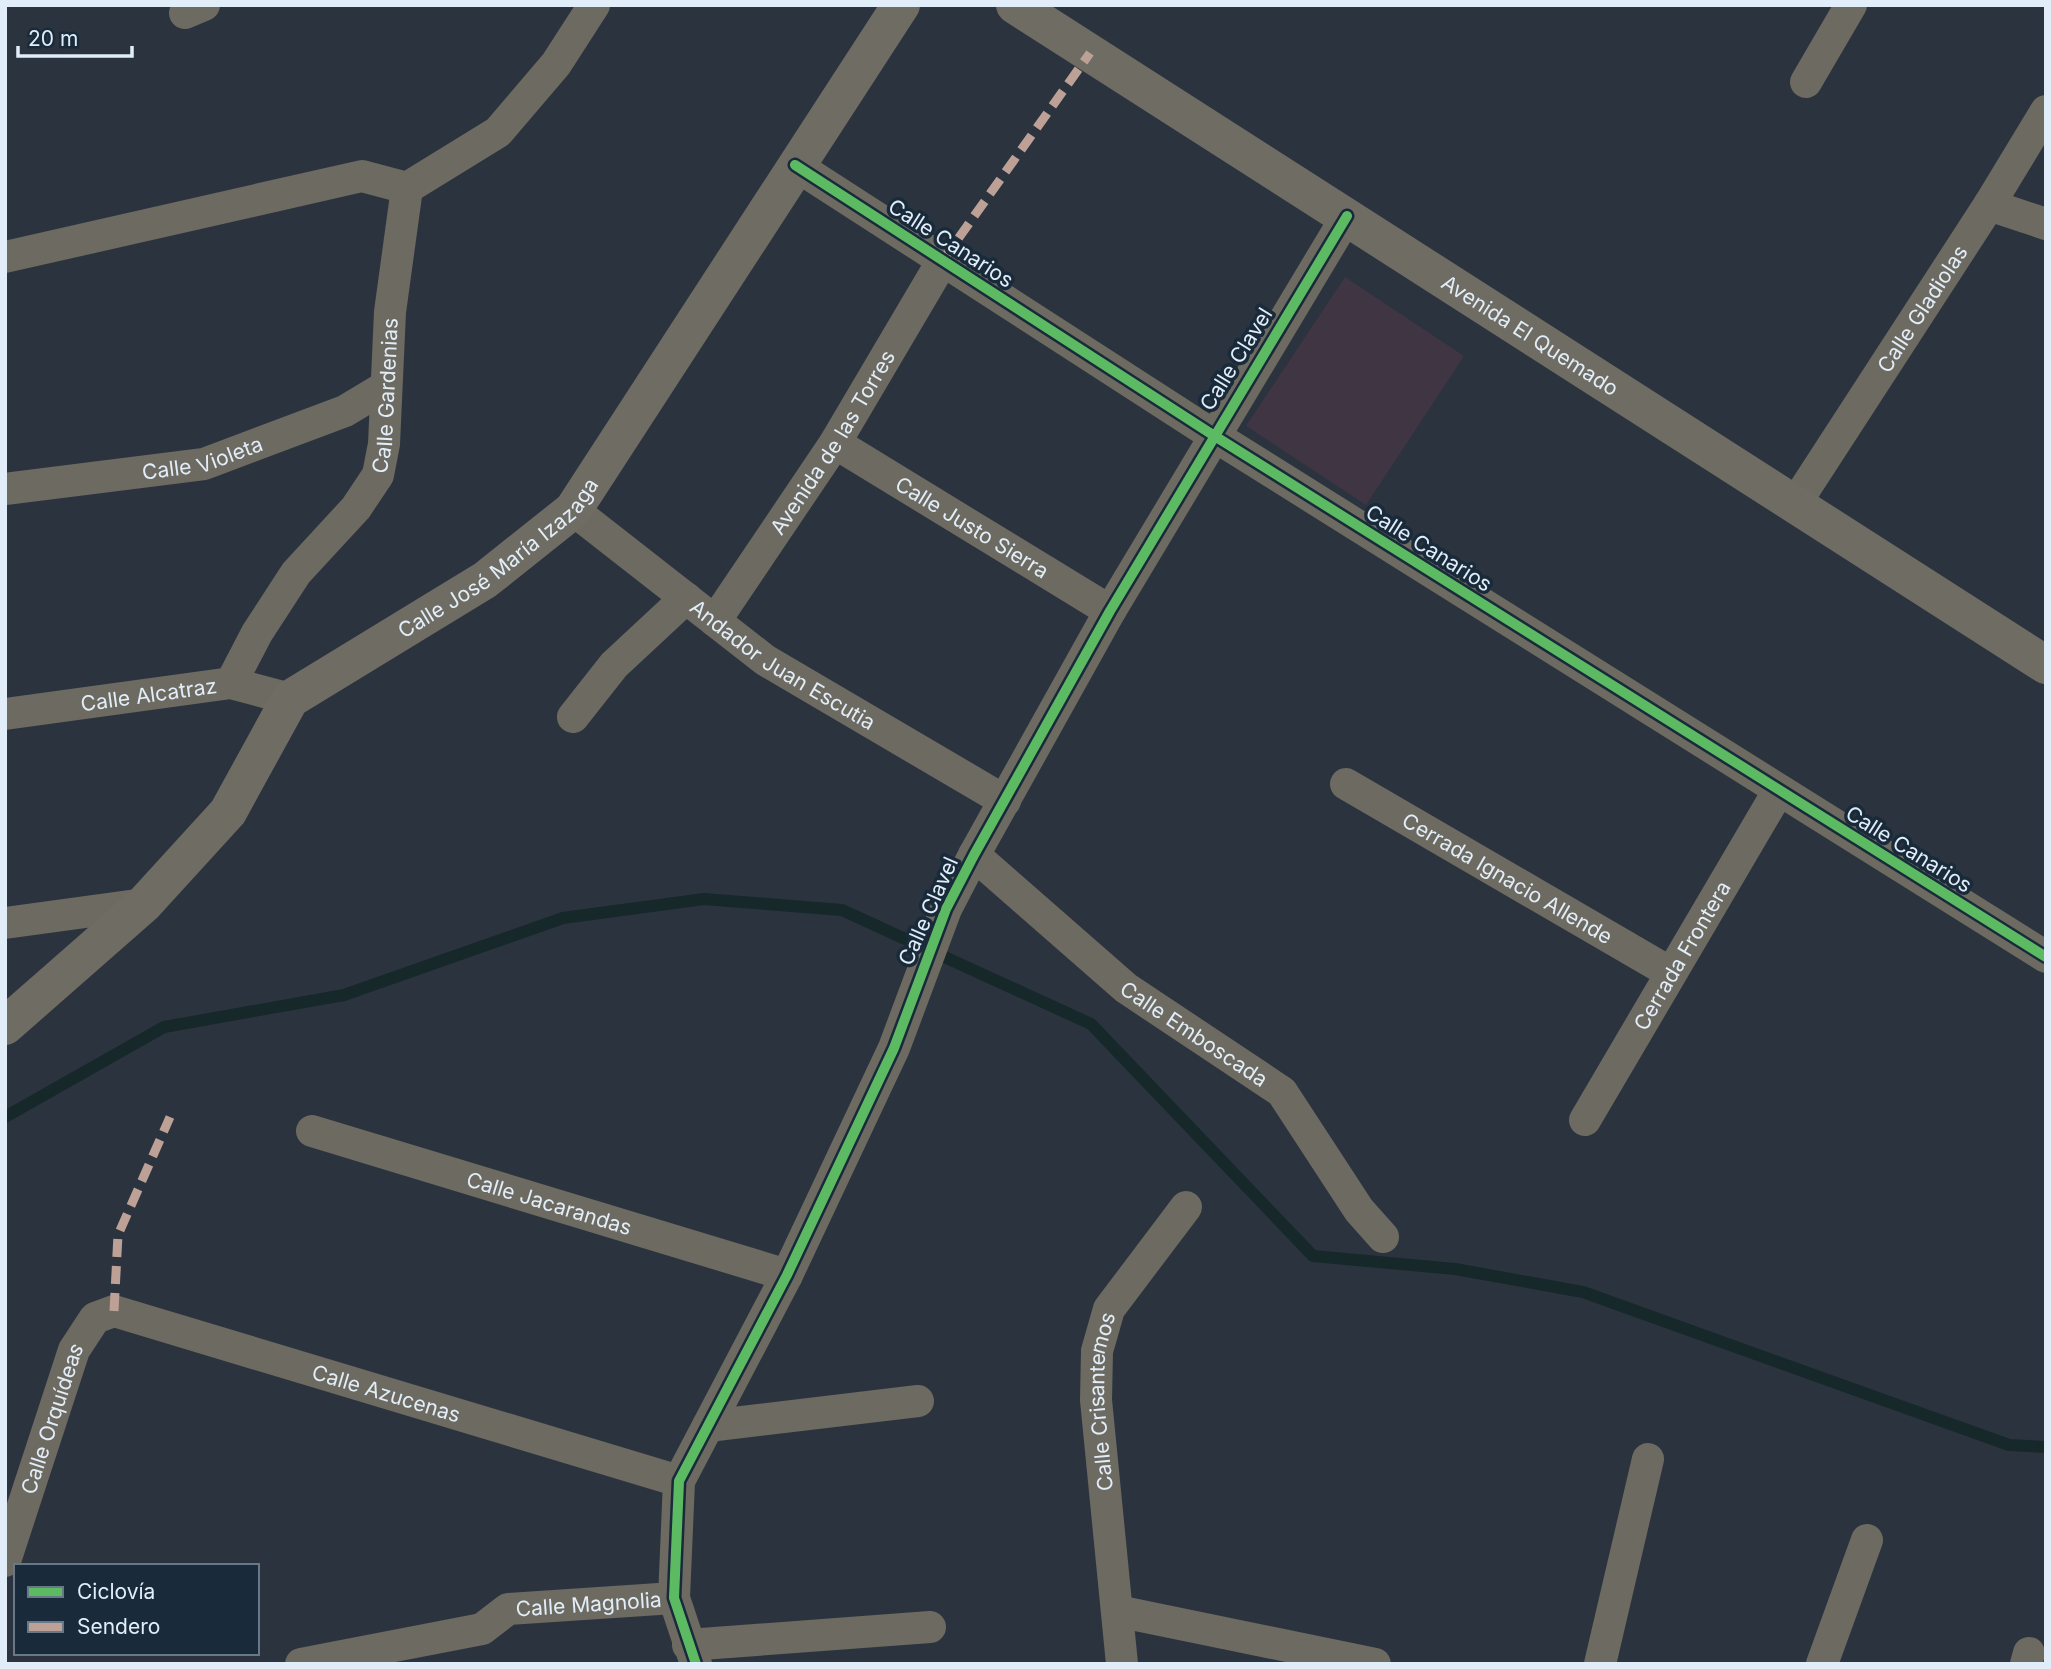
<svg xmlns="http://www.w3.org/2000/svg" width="2051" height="1669" font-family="Inter,sans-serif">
<rect width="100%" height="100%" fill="#2b343e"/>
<path fill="#3f3543" d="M 1345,277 L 1464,356 L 1366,505 L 1246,426 Z"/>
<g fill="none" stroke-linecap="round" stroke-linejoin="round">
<path stroke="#162829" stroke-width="12" d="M 5,1117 L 164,1027 L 344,995 L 563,918 L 704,899 L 842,910 L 1091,1024 L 1313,1256 L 1455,1269 L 1583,1292 L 2009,1445 L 2046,1447"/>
<g stroke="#6d6a61" stroke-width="32">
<path d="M 185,13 L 204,5"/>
<path d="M 1806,82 L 1851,5"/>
<path d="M 795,165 L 1213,435 L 2046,957"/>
<path d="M 1989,205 L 2046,224"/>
<path d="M 5,257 L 362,176 L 407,188 L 498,132 L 556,64 L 594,5"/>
<path id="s1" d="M 835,443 L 1110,611"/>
<path id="s2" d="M 5,489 L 204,464 L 345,411 L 385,387"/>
<path id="s3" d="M 1795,504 L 1989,205 L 2046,111"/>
<path id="s4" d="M 573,510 L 765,660 L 1005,801"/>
<path id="s5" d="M 715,621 L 835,443 L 943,260"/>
<path id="s6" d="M 231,683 L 257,633 L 296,573 L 356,508 L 378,475 L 384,444 L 390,312 L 407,188"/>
<path id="s7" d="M 5,714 L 231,683 L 290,699"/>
<path d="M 573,717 L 614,665 L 686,598"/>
<path id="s8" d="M 1346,784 L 1671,973"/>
<path id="s9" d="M 974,855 L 1126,988 L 1282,1092 L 1359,1210 L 1383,1237"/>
<path d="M 5,923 L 144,904"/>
<path id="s10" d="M 1585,1120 L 1779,790"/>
<path id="s11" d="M 312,1131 L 787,1275"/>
<path d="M 708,1426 L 918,1401"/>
<path id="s12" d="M 5,1561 L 74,1350 L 95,1318 L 114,1311 L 679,1481"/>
<path d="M 1117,1611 L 1375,1664"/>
<path d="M 688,1645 L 930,1627"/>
<path id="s13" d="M 301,1664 L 482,1629 L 508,1609 L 674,1598"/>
<path d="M 696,1664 L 674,1598 L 679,1481 L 787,1275 L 894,1048 L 946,909 L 974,855 L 1110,611 L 1347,216"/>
<path id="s14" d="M 1122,1664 L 1096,1400 L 1097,1351 L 1109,1309 L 1186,1207"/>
<path d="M 1600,1664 L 1648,1459"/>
<path d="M 1822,1664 L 1867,1540"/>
<path d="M 2026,1664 L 2029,1653"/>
</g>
<g stroke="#6f6c63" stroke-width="38">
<path id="s15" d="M 1015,5 L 2046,665"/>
<path id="s16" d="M 5,1026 L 144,904 L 228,812 L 290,699 L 485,580 L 573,510 L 901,5"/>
</g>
<path stroke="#bda197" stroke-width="9" stroke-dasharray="18 9" stroke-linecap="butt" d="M 943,260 L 1090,53
M 114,1311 L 118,1235 L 170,1117"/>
<defs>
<path id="cycleway" d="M 795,165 L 1213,435 L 2046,957
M 696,1664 L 674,1598 L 679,1481 L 787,1275 L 894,1048 L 946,909 L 974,855 L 1110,611 L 1347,216"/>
</defs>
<use href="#cycleway" stroke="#192a3b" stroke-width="15"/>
<use href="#cycleway" stroke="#5cba63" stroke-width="10"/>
</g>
<g text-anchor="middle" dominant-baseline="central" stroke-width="7" stroke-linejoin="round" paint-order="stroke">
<g font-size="21" fill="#e1edf8" stroke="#192a3b">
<text transform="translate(951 243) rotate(33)">Calle Canarios</text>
<text stroke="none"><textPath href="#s3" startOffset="233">Calle Gladiolas</textPath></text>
<text stroke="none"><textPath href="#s15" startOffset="612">Avenida El Quemado</textPath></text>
<text transform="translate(1236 359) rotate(-58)">Calle Clavel</text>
<text stroke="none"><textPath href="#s6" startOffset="336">Calle Gardenias</textPath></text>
<text stroke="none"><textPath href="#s5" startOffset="214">Avenida de las Torres</textPath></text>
<text stroke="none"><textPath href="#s2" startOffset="200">Calle Violeta</textPath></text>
<text stroke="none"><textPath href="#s1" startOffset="161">Calle Justo Sierra</textPath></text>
<text transform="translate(1429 548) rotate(32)">Calle Canarios</text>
<text stroke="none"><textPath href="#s16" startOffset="691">Calle José María Izazaga</textPath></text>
<text stroke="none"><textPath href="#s4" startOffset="261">Andador Juan Escutia</textPath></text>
<text stroke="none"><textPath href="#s7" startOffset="145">Calle Alcatraz</textPath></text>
<text transform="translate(1909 849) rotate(32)">Calle Canarios</text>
<text stroke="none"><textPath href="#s8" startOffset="187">Cerrada Ignacio Allende</textPath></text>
<text transform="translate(928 911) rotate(-66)">Calle Clavel</text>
<text stroke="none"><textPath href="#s10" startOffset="191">Cerrada Frontera</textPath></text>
<text stroke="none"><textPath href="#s9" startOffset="284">Calle Emboscada</textPath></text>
<text stroke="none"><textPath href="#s11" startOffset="248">Calle Jacarandas</textPath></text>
<text stroke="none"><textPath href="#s12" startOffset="565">Calle Azucenas</textPath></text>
<text stroke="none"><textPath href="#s14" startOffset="264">Calle Crisantemos</textPath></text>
<text stroke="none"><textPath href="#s12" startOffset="150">Calle Orquídeas</textPath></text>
<text stroke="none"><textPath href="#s13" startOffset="298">Calle Magnolia</textPath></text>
</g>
</g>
<rect width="2051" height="1669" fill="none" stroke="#e1edf8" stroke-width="14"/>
<rect x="14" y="1564" width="245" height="91" fill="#192a3b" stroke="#697887" stroke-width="2"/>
<rect x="28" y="1587" width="35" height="10" fill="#5cba63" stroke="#697887" stroke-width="2"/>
<text x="77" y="1599" font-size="21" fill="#e1edf8">Ciclovía</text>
<rect x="28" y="1622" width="35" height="10" fill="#bda197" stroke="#697887" stroke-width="2"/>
<text x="77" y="1634" font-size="21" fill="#e1edf8">Sendero</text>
<path d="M18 46v10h114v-10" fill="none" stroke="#e1edf8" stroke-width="3.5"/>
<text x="28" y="46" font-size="21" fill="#e1edf8" stroke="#192a3b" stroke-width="5" paint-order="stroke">20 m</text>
</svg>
